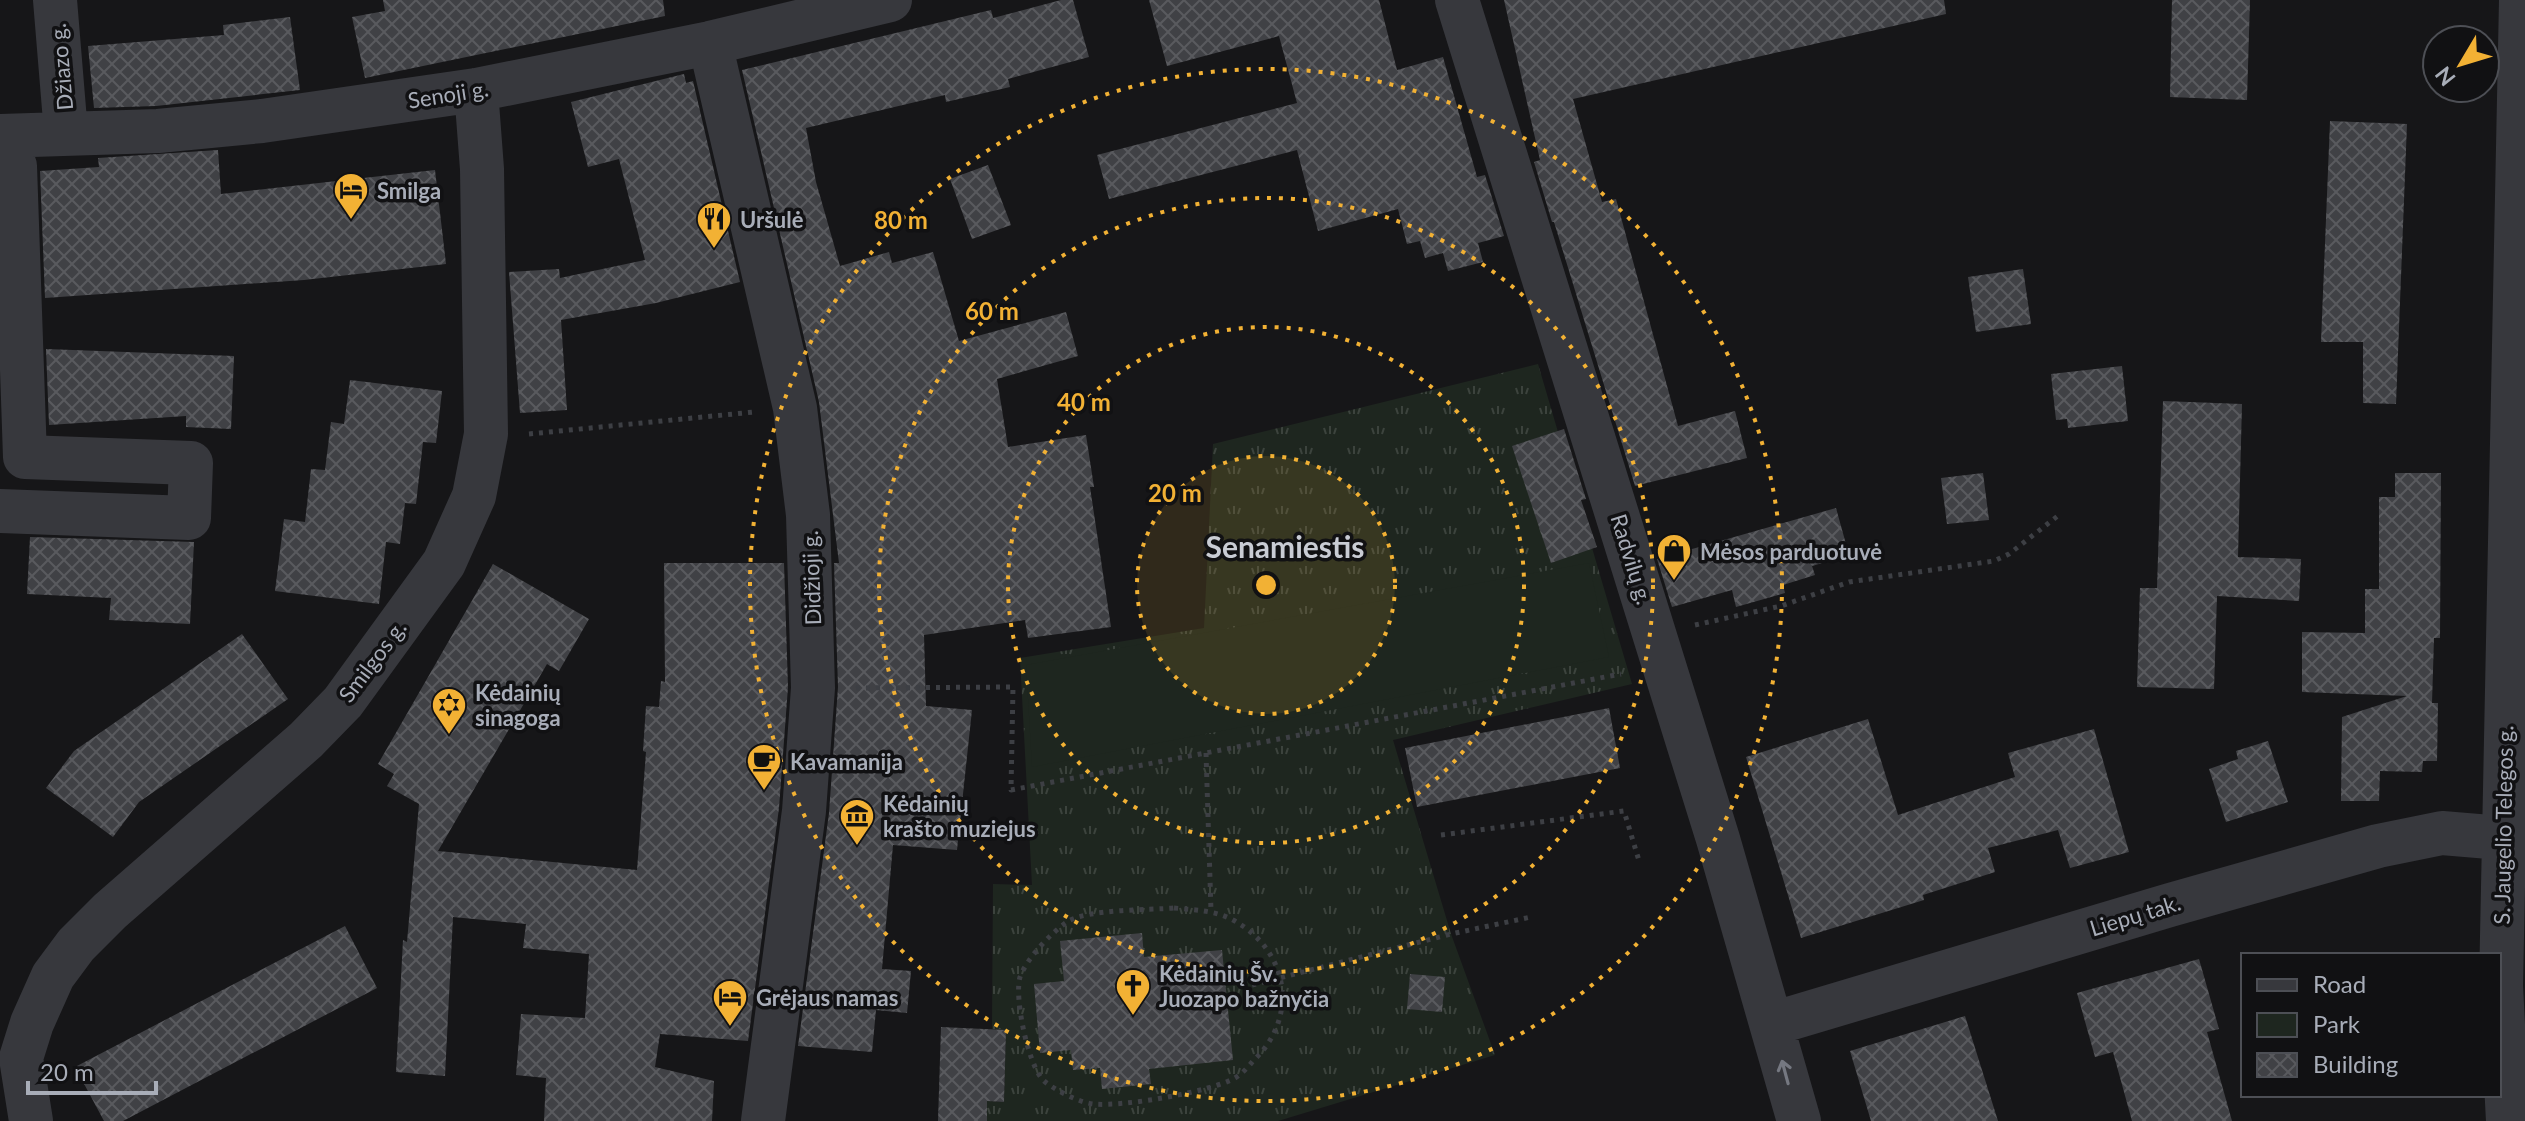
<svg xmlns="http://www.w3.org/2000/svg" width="2525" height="1121" font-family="Lato,sans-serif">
<defs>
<pattern id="grass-tufts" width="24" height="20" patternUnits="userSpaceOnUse" patternTransform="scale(2)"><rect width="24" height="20" fill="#1e261f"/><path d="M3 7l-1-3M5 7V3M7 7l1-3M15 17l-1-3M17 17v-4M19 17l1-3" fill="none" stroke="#3c433d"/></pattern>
<pattern id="building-cross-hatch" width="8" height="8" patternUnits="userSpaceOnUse" patternTransform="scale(2)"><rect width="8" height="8" fill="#404145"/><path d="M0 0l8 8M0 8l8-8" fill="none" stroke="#595a5e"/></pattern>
</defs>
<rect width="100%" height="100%" fill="#161618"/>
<path fill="url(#grass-tufts)" d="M 1538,364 L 1632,684 L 1393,740 L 1451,934 L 1495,1055 L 1278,1121 L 987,1121 L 987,1101 L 1004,1102 L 1006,1030 L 992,1029 L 993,884 L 1032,885 L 1020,658 L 1204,628 L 1213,444 Z"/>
<path fill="#1e261f" d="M 1589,563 L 1609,657 L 1032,767 L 1026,665 Z"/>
<path fill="url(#building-cross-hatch)" d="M 383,0 L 663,0 L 665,16 L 365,78 L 352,17 L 385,11 Z
M 1061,0 L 1073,0 L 1089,57 L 1008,79 L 1010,87 L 946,102 L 945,95 L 806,128 L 816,182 L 840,266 L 889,252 L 892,263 L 933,252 L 959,341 L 1066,312 L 1078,356 L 997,379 L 1008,447 L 1086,435 L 1094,487 L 1090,487 L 1111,627 L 1028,638 L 1025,620 L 924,635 L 926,706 L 972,710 L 957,850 L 893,845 L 882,969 L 911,971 L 907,1013 L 876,1010 L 872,1052 L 798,1046 L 829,813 L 838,687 L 834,563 L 839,563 L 819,402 L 742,70 L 991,10 L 993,18 Z
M 1149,0 L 1379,0 L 1397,70 L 1443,57 L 1477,177 L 1485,175 L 1504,236 L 1478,243 L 1483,262 L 1448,271 L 1443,253 L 1425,258 L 1420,241 L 1407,244 L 1398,209 L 1318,231 L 1297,150 L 1109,199 L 1097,155 L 1297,103 L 1279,36 L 1167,66 Z
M 1504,0 L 1944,0 L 1946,14 L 1573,99 L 1602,202 L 1616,199 L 1678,426 L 1735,411 L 1747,458 L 1635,486 L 1554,222 L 1552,222 L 1534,162 L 1540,160 Z
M 2172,0 L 2250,0 L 2247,100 L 2170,97 Z
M 290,17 L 300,90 L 156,106 L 94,108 L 88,46 L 224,35 L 223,25 Z
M 684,74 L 686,83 L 693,81 L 740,282 L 656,303 L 561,320 L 567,410 L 520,413 L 509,272 L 559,269 L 560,278 L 645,260 L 619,159 L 588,167 L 571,102 Z
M 2330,121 L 2407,124 L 2396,404 L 2363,403 L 2363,342 L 2321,342 Z
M 218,150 L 221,194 L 435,170 L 446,264 L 304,280 L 45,298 L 40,171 L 99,167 L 98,158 Z
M 988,165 L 1011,225 L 972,239 L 950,179 Z
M 2023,269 L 2031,324 L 1976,332 L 1968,277 Z
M 46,349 L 234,356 L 231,429 L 186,427 L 186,416 L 49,425 Z
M 2122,366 L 2128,421 L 2068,428 L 2067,419 L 2056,420 L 2051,374 Z
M 350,380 L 442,391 L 436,443 L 423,442 L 416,504 L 405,503 L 400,544 L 386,542 L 379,604 L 275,591 L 284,519 L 305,522 L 311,469 L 325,470 L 331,422 L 344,424 Z
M 2163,401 L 2242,404 L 2238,557 L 2301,559 L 2299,601 L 2217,596 L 2214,689 L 2137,687 L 2140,588 L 2157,588 Z
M 1564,429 L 1586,499 L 1581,500 L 1597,547 L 1551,563 L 1512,446 Z
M 1983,473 L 1989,520 L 1947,524 L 1941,478 Z
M 2395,473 L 2441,473 L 2440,638 L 2434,638 L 2432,703 L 2438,703 L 2437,761 L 2423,761 L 2422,772 L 2380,771 L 2379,801 L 2341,801 L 2342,717 L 2407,696 L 2302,692 L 2302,632 L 2365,633 L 2365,589 L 2379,589 L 2379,497 L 2395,497 Z
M 1836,508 L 1849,555 L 1812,566 L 1815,575 L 1783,585 L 1785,593 L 1736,607 L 1732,590 L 1672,607 L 1657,559 Z
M 30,537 L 194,542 L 190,624 L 109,620 L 111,598 L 27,594 Z
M 664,563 L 784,563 L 788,687 L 779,808 L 748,1041 L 660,1034 L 655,1067 L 714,1081 L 712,1121 L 544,1121 L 546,1078 L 516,1075 L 521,1014 L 585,1018 L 589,954 L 523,948 L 526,924 L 453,917 L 445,1076 L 396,1072 L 403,940 L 407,942 L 419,804 L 387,786 L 394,774 L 378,764 L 493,564 L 589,619 L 559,671 L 547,664 L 438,851 L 637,870 L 646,752 L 643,751 L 646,706 L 659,707 L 661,681 L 665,682 Z
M 242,634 L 288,699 L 139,802 L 113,837 L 46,788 L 74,751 Z
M 1609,708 L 1620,768 L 1417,807 L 1405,748 Z
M 1868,719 L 1898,815 L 2015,777 L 2008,753 L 2094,729 L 2129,852 L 2070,868 L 2058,830 L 1988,848 L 1995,872 L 1923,895 L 1924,900 L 1801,938 L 1746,757 Z
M 2268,741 L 2288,802 L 2226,822 L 2209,769 L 2238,759 L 2236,751 Z
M 345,926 L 377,988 L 123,1121 L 104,1121 L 75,1067 Z
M 1142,933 L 1144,957 L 1222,950 L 1233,1060 L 1149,1069 L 1151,1084 L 1102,1089 L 1100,1068 L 1073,1070 L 1071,1050 L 1040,1053 L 1034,984 L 1064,981 L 1060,941 Z
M 2199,959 L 2219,1029 L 2207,1032 L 2232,1121 L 2132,1121 L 2113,1052 L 2095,1057 L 2077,993 Z
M 1410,974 L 1445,977 L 1442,1012 L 1407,1009 Z
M 1965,1016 L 1998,1121 L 1871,1121 L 1850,1051 Z
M 941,1027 L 1006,1030 L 1004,1102 L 987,1101 L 987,1121 L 938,1121 Z"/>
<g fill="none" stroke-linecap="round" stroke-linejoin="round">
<path stroke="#3d3f44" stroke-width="5" stroke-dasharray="4 6" stroke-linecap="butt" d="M 529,434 L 754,412
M 1695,625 L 1781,606 L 1849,582 L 1994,561 L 2009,554 L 2059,515
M 856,688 L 1013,687 L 1011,790 L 1621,674
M 1206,753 L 1211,911
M 1441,835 L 1624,811 L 1640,864
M 1174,908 C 1195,910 1214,910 1233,920 C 1290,951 1299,1018 1253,1061 C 1248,1067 1242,1074 1235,1078 C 1210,1092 1123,1107 1093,1104 C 1078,1102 1055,1090 1044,1081 C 1028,1066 1014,997 1020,977 C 1027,958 1051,933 1067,922 C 1086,909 1150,910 1174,908 Z
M 1252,985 L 1451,934 L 1531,917"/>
<path stroke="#37383d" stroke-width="44" d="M 55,0 L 66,133
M 1457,0 L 1718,839 L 1799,1121
M 710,43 L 795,408 L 808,515 L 813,688 L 804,811 L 763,1121
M 0,136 L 158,131 L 262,121 L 476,90 L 710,43 L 890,0
M 0,166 L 15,166 L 25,457 L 191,463 L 189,518 L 0,511
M 1772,1024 L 2170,905 L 2378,846 L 2442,833 L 2502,838
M 31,1121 L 21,1058 L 32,1023 L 53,976 L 76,945 L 110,911 L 306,740 L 343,702 L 444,563 L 474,496 L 486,434 L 482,169 L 476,90
M 2508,1121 L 2501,986 L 2521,0"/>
</g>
<defs><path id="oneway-shaft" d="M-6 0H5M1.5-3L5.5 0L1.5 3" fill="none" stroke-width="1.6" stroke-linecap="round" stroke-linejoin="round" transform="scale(2)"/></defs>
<use stroke="#757881" href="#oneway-shaft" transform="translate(1785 1072) rotate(-105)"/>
<circle cx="1266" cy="585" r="129" fill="#f2b134" fill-opacity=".12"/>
<g fill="none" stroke="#f2b134" stroke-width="4" stroke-dasharray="4 8">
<circle cx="1266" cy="585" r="129"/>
<circle cx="1266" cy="585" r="258"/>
<circle cx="1266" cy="585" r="387"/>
<circle cx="1266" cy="585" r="516"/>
</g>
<defs>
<symbol id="hotel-pin" viewBox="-11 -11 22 30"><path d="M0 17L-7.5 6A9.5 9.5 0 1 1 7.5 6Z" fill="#f2b134" stroke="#111113"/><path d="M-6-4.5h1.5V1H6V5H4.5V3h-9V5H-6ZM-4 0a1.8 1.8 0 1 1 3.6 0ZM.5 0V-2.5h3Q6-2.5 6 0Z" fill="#111"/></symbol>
<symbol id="restaurant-pin" viewBox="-11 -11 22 30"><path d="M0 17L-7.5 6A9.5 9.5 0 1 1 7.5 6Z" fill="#f2b134" stroke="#111113"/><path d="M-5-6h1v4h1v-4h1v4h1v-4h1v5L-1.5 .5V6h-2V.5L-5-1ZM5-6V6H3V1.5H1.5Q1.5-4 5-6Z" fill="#111"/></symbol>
<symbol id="shop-pin" viewBox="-11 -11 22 30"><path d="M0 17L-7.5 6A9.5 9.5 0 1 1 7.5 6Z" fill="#f2b134" stroke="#111113"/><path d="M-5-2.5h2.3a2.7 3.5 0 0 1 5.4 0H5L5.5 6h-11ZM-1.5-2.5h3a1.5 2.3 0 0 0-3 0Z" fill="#111"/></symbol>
<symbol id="synagogue-pin" viewBox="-11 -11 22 30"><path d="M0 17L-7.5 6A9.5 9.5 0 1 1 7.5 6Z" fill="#f2b134" stroke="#111113"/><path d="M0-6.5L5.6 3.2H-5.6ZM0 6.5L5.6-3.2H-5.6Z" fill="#111"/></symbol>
<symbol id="cafe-pin" viewBox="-11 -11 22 30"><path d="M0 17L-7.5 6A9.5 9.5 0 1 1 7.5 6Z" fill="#f2b134" stroke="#111113"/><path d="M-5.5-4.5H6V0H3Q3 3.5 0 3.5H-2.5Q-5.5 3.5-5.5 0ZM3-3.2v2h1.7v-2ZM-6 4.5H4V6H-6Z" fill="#111"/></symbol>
<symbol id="museum-pin" viewBox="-11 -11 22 30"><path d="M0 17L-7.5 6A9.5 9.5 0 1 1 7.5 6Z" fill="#f2b134" stroke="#111113"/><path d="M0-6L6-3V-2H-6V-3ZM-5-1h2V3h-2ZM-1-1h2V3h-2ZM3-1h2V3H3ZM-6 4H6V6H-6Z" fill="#111"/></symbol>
<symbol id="church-pin" viewBox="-11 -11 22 30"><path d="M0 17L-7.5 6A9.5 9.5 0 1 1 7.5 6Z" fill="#f2b134" stroke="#111113"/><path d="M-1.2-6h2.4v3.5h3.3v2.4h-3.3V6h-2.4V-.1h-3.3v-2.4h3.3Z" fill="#111"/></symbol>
</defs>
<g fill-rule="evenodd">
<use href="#hotel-pin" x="331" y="170" width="40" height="54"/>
<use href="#restaurant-pin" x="694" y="199" width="40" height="54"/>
<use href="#shop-pin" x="1654" y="531" width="40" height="54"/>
<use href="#synagogue-pin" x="429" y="685" width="40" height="54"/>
<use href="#cafe-pin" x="744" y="741" width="40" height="54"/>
<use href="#museum-pin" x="837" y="796" width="40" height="54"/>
<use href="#church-pin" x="1113" y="966" width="40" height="54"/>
<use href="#hotel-pin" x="710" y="977" width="40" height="54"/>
</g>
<g text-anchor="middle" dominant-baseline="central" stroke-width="7" stroke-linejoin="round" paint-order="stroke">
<g font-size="22" fill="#a8adb8" stroke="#111113">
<text transform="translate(61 67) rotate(-95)">Džiazo g.</text>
<text transform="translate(448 94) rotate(-9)">Senoji g.</text>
<text transform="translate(1632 559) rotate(73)">Radvilų g.</text>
<text transform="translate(811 578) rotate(-92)">Didžioji g.</text>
<text transform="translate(372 661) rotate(-53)">Smilgos g.</text>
<text transform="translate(2503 825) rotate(-89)">S. Jaugelio Telegos g.</text>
<text transform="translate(2135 915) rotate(-17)">Liepų tak.</text>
</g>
<g font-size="22" font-weight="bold" fill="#a8adb8" stroke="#111113" text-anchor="start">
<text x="377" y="190">Smilga</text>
<text x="740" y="219">Uršulė</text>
<text x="1700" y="551">Mėsos parduotuvė</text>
<text x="475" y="692">Kėdainių<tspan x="475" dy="25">sinagoga</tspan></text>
<text x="790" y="761">Kavamanija</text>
<text x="883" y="803">Kėdainių<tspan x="883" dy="25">krašto muziejus</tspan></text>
<text x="1159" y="973">Kėdainių Šv.<tspan x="1159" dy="25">Juozapo bažnyčia</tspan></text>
<text x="756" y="997">Grėjaus namas</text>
</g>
<g font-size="30" font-weight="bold" fill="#c9ccd4" stroke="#111113">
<text x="1285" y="546">Senamiestis</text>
</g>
</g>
<circle cx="1266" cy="585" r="12" fill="#f2b134" stroke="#111113" stroke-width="4"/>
<g font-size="24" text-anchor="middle" font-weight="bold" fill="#f2b134" stroke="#111113" stroke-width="7" stroke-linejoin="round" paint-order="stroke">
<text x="901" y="229">80 m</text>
<text x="992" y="320">60 m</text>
<text x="1084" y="411">40 m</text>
<text x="1175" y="502">20 m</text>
</g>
<rect x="2241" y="953" width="260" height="144" fill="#111113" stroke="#4d4f55" stroke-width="2"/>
<rect x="2257" y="979" width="40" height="12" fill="#37383d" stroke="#4d4f55" stroke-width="2"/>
<text x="2313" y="993" font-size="24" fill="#a8adb8">Road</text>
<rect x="2257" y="1013" width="40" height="24" fill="#1e261f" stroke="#4d4f55" stroke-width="2"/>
<text x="2313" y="1033" font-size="24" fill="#a8adb8">Park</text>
<rect x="2257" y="1053" width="40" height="24" fill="url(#building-cross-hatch)" stroke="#4d4f55" stroke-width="2"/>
<text x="2313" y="1073" font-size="24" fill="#a8adb8">Building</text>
<g transform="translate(2461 64) rotate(232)"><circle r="38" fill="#111113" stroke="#4d4f55" stroke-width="2"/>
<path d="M0-6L14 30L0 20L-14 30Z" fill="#f2b134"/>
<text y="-12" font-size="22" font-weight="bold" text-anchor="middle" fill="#a8adb8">N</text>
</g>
<path d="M28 1081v12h128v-12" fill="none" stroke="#a8adb8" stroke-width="4"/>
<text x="40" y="1081" font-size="24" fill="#a8adb8" stroke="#111113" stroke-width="6" paint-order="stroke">20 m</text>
</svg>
